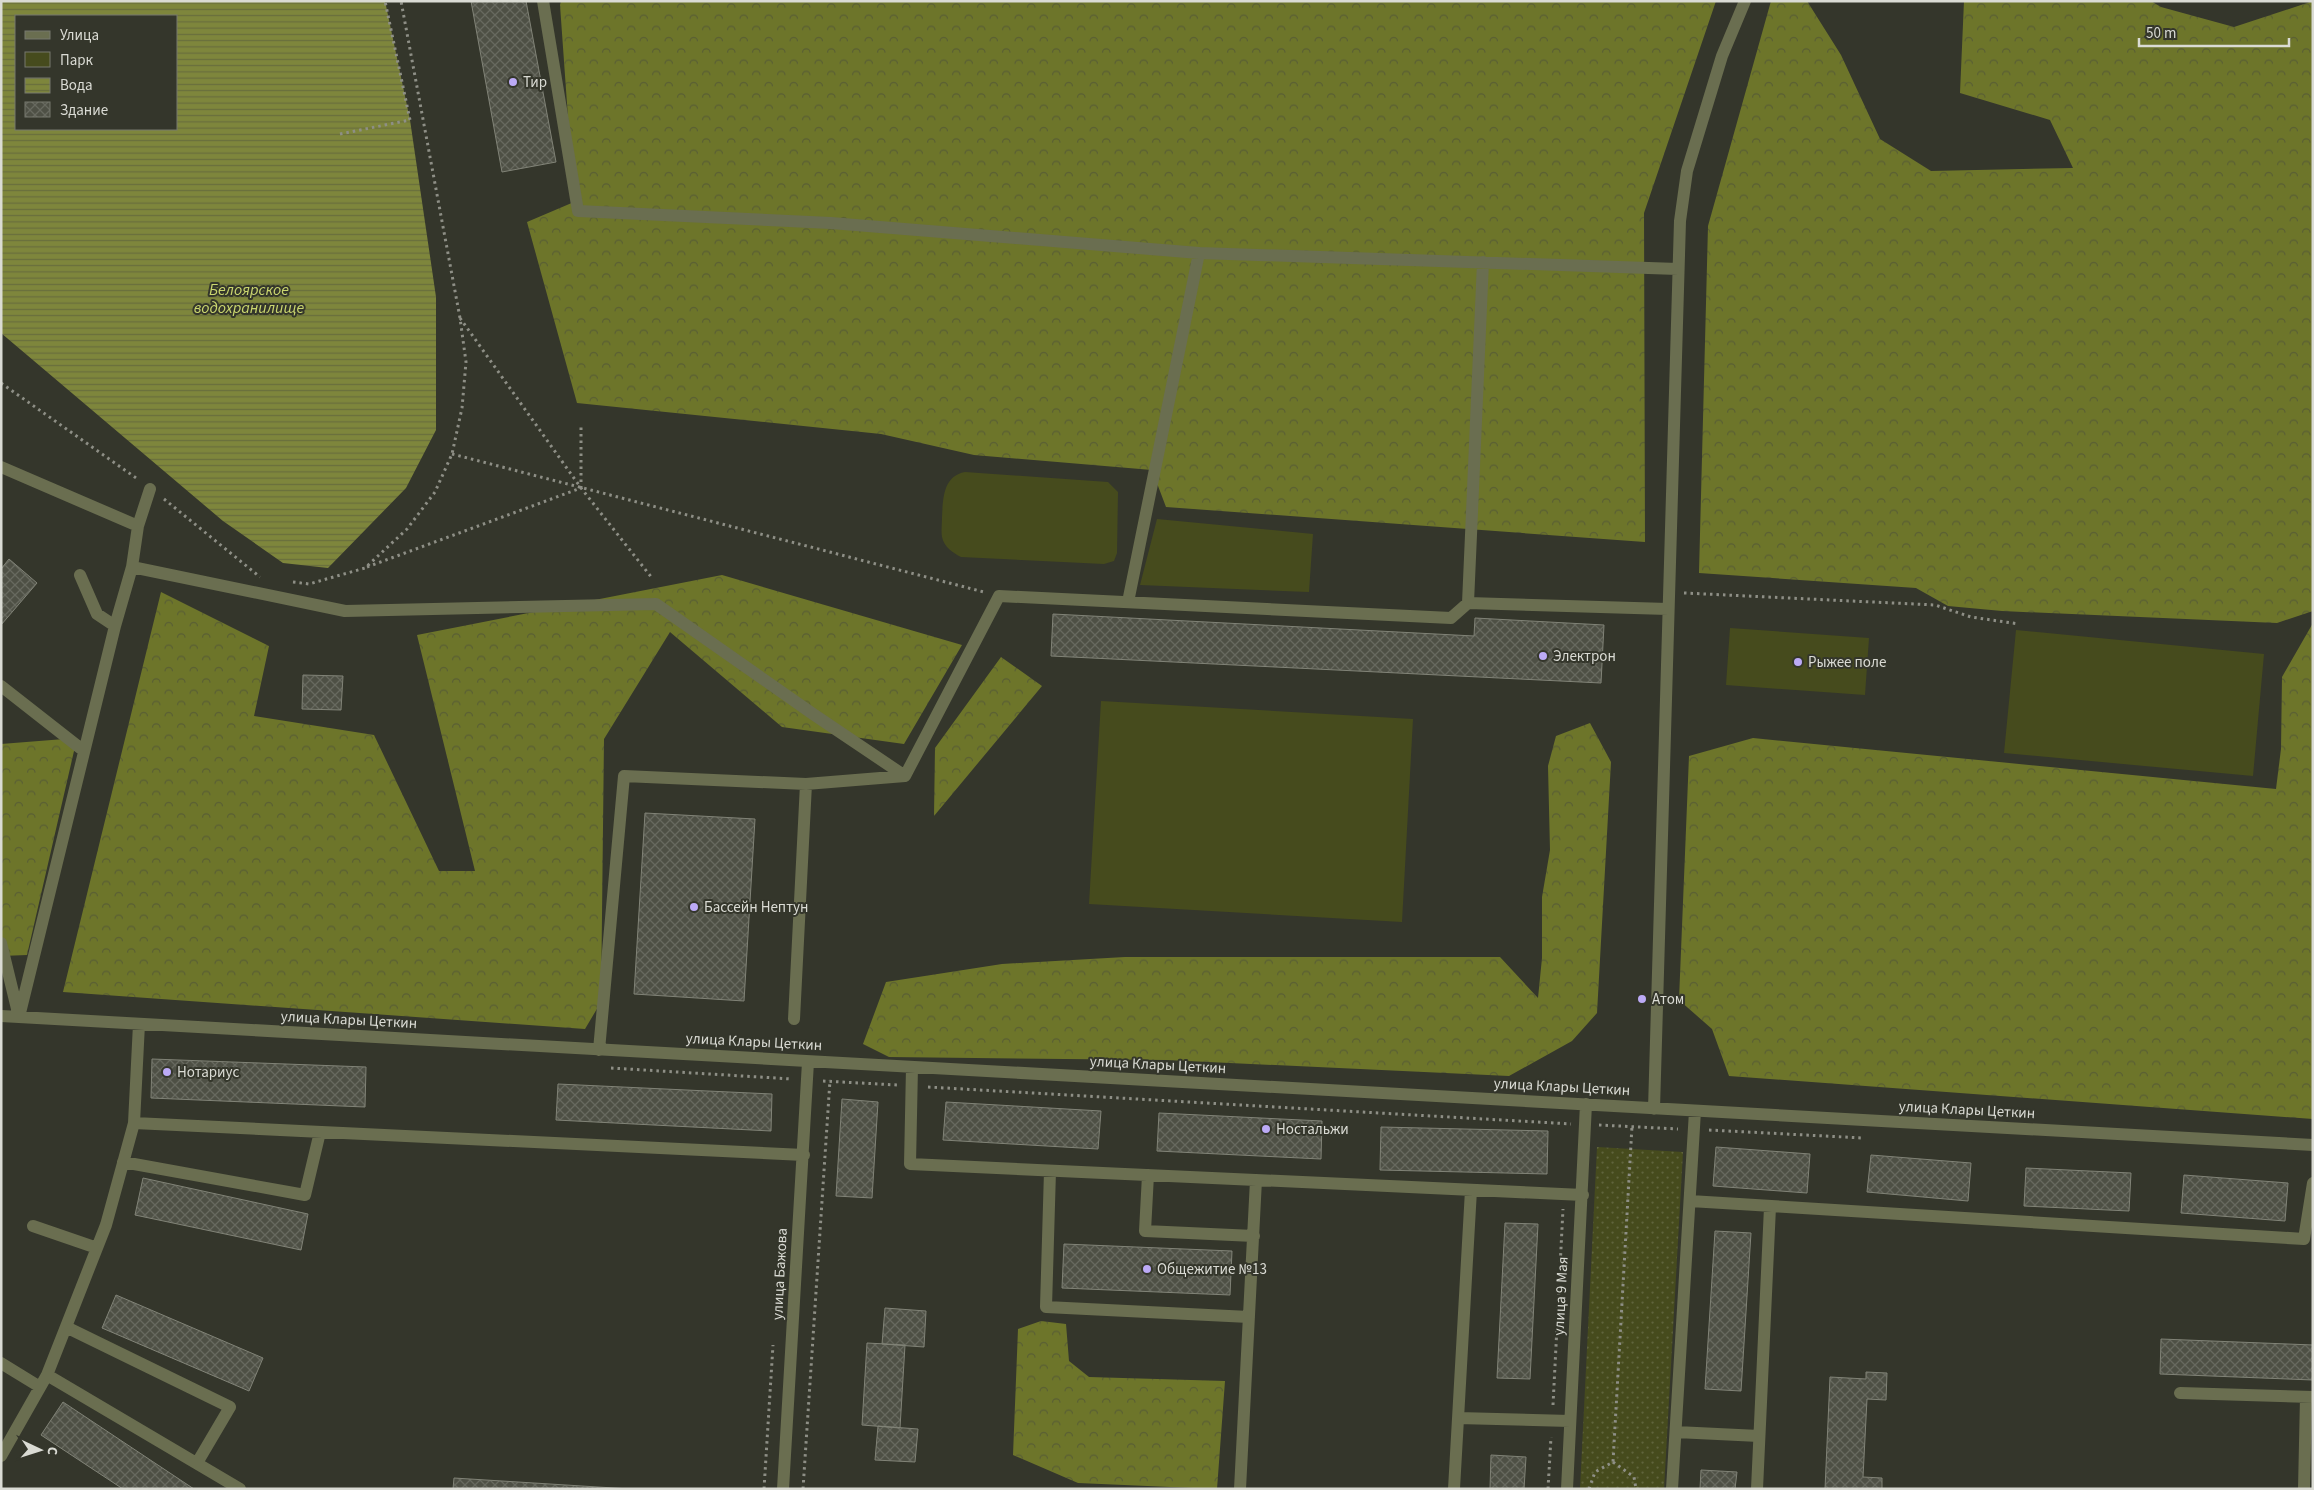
<svg xmlns="http://www.w3.org/2000/svg" width="2314" height="1490" font-family="'Source Sans 3',sans-serif">
<defs>
<pattern id="green-dots" width="8" height="8" patternUnits="userSpaceOnUse" patternTransform="scale(1.25)"><rect width="8" height="8" fill="#464b1d"/><path d="M2 2h.1M6 6h.1" fill="none" stroke="#60643d" stroke-width="1.8" stroke-linecap="round"/></pattern>
<pattern id="forest-crowns" width="20" height="18" patternUnits="userSpaceOnUse" patternTransform="scale(1.25)"><rect width="20" height="18" fill="#6d752a"/><path d="M2 6a3 3 0 1 1 6 0M12 15a3 3 0 1 1 6 0" fill="none" stroke="#595e34"/></pattern>
<pattern id="water-rules" width="6" height="5" patternUnits="userSpaceOnUse" patternTransform="scale(1.25)"><rect width="6" height="5" fill="#7e863c"/><path d="M0 2.5h6" fill="none" stroke="#696e3d"/></pattern>
<pattern id="building-cross-hatch" width="8" height="8" patternUnits="userSpaceOnUse" patternTransform="scale(1.25)"><rect width="8" height="8" fill="#4e5045"/><path d="M0 0l8 8M0 8l8-8" fill="none" stroke="#67695f"/></pattern>
</defs>
<rect width="100%" height="100%" fill="#34362b"/>
<path fill="url(#green-dots)" d="M 1597,1147 L 1683,1152 L 1664,1489 L 1580,1489 Z"/>
<path fill="url(#forest-crowns)" d="M 561,1 L 1716,1 L 1644,213 L 1645,542 L 1166,507 L 1152,470 L 974,455 L 881,434 L 577,403 L 527,222 L 574,202 L 560,5 Z
M 1771,1 L 1807,1 L 1841,55 L 1880,139 L 1931,171 L 2073,168 L 2050,120 L 1960,93 L 1964,1 L 2151,1 L 2161,7 L 2234,27 L 2313,1 L 2313,611 L 2277,623 L 2002,611 L 1948,606 L 1916,588 L 1699,573 L 1708,226 Z
M 722,575 L 962,645 L 904,744 L 782,727 L 670,632 L 604,739 L 601,1002 L 585,1029 L 63,992 L 161,592 L 269,646 L 254,716 L 374,735 L 439,871 L 475,871 L 417,635 Z
M 2313,623 L 2313,1119 L 1729,1076 L 1712,1029 L 1679,1000 L 1689,756 L 1753,738 L 2276,789 L 2281,749 L 2282,677 Z
M 1001,657 L 1042,686 L 934,816 L 935,748 Z
M 1590,723 L 1611,762 L 1597,1013 L 1572,1041 L 1509,1076 L 1166,1060 L 889,1057 L 863,1044 L 886,982 L 1002,964 L 1125,957 L 1500,957 L 1538,998 L 1542,958 L 1542,897 L 1550,850 L 1548,766 L 1556,736 Z
M 77,738 L 27,955 L 1,956 L 1,744 Z
M 1041,1321 L 1066,1324 L 1069,1361 L 1089,1377 L 1225,1381 L 1217,1489 L 1078,1483 L 1013,1455 L 1018,1329 Z"/>
<path fill="#464b1d" d="M 965,472 L 1108,482 L 1118,492 L 1117,553 L 1114,561 L 1104,564 L 961,557 C 953,553 944,547 942,537 C 941,532 942,523 942,517 C 943,499 943,476 965,472 Z
M 1157,519 L 1313,534 L 1309,592 L 1140,585 Z
M 1730,628 L 1869,638 L 1865,695 L 1726,685 Z
M 2016,630 L 2264,654 L 2253,776 L 2004,753 Z
M 1101,701 L 1413,719 L 1402,922 L 1089,904 Z"/>
<path fill="url(#water-rules)" fill-rule="evenodd" d="M 1,1 L 385,1 L 410,120 L 436,297 L 436,430 L 406,488 L 328,568 L 283,563 L 223,521 L 1,333 ZM 16,16 L 176,16 L 176,129 L 16,129 Z"/>
<path fill="url(#building-cross-hatch)" stroke="#818377" d="M 471,1 L 526,1 L 556,162 L 502,172 Z
M 9,559 L 37,583 L 1,625 L 1,569 Z
M 1053,614 L 1474,636 L 1475,618 L 1604,625 L 1601,683 L 1051,656 Z
M 303,675 L 343,676 L 341,710 L 302,709 Z
M 645,813 L 755,819 L 744,1001 L 634,994 Z
M 152,1059 L 366,1067 L 365,1107 L 151,1098 Z
M 558,1084 L 772,1094 L 771,1131 L 556,1120 Z
M 842,1099 L 878,1102 L 872,1198 L 836,1196 Z
M 946,1102 L 1101,1111 L 1098,1149 L 943,1140 Z
M 1159,1113 L 1322,1121 L 1321,1159 L 1157,1151 Z
M 1381,1127 L 1548,1131 L 1547,1174 L 1380,1170 Z
M 1716,1147 L 1810,1154 L 1807,1193 L 1713,1186 Z
M 1871,1155 L 1971,1163 L 1968,1201 L 1867,1192 Z
M 2026,1168 L 2131,1173 L 2129,1211 L 2024,1206 Z
M 2184,1175 L 2288,1183 L 2285,1221 L 2181,1213 Z
M 143,1178 L 308,1214 L 301,1250 L 135,1215 Z
M 1505,1223 L 1538,1224 L 1530,1379 L 1497,1378 Z
M 1715,1231 L 1751,1233 L 1741,1391 L 1705,1389 Z
M 1064,1244 L 1232,1251 L 1230,1295 L 1062,1288 Z
M 116,1295 L 263,1358 L 249,1391 L 102,1328 Z
M 885,1308 L 926,1311 L 924,1347 L 882,1344 Z
M 2161,1339 L 2313,1345 L 2313,1380 L 2160,1374 Z
M 867,1343 L 905,1345 L 900,1428 L 862,1425 Z
M 1866,1372 L 1887,1373 L 1886,1400 L 1867,1399 L 1863,1477 L 1882,1478 L 1882,1489 L 1825,1489 L 1830,1377 L 1866,1379 Z
M 63,1402 L 194,1489 L 123,1489 L 41,1435 Z
M 878,1426 L 918,1429 L 915,1462 L 875,1460 Z
M 1491,1455 L 1526,1457 L 1524,1489 L 1490,1489 Z
M 1701,1470 L 1737,1472 L 1735,1489 L 1700,1489 Z
M 454,1478 L 630,1489 L 453,1489 Z"/>
<g fill="none" stroke-linecap="round" stroke-linejoin="round">
<path stroke="#8e8f86" stroke-width="3" stroke-dasharray="2.5 4" stroke-linecap="butt" d="M 340,134 L 410,120 L 385,1
M 460,318 L 581,488 L 652,578
M 1,383 L 139,480
M 452,454 L 984,592
M 164,499 L 260,577
M 367,567 L 581,488 L 581,427
M 293,582 L 309,584 L 365,568 L 407,529 L 435,492 L 452,454 L 462,408 L 466,362 L 460,318 L 401,1
M 1684,593 L 1935,605 L 1971,617 L 2019,624
M 611,1068 L 792,1079
M 823,1081 L 897,1085
M 928,1087 L 1571,1124
M 1599,1125 L 1678,1129
M 1709,1130 L 1863,1138
M 1553,1405 L 1563,1209
M 1613,1462 L 1634,1477 L 1636,1489
M 764,1489 L 773,1345
M 803,1489 L 830,1080
M 1548,1489 L 1551,1437
M 1589,1489 L 1595,1472 L 1613,1462 L 1632,1126"/>
<path stroke="#6a6e50" stroke-width="12" d="M 543,1 L 578,211 L 831,223 L 1199,253 L 1678,269
M 1,467 L 138,526
M 150,489 L 138,526 L 132,567 L 345,611 L 656,604 L 813,714 L 905,776
M 80,575 L 97,614 L 115,626
M 1128,602 L 1199,253
M 1468,603 L 1483,262
M 1,686 L 84,751
M 1,943 L 19,1017 L 115,626 L 132,567
M 1,1016 L 2313,1145
M 794,1019 L 806,784
M 599,1050 L 624,776 L 806,784 L 905,776 L 999,596 L 1451,618 L 1468,603 L 1668,609
M 912,1067 L 910,1164 L 1583,1195
M 1654,1109 L 1680,221 L 1687,171 L 1722,56 L 1745,1
M 134,1123 L 804,1155
M 123,1162 L 305,1195 L 320,1132
M 1050,1171 L 1046,1307 L 1249,1317
M 1148,1175 L 1145,1231 L 1254,1236
M 1690,1201 L 2304,1239 L 2313,1183
M 33,1226 L 97,1248
M 66,1327 L 230,1407 L 197,1463
M 1,1363 L 40,1387
M 47,1375 L 240,1489
M 2180,1393 L 2313,1397
M 1458,1418 L 1570,1421
M 1676,1432 L 1759,1436
M 1,1456 L 47,1375 L 106,1225 L 134,1123 L 139,1024
M 783,1489 L 808,1062
M 1240,1489 L 1256,1180
M 1454,1489 L 1471,1190
M 1567,1489 L 1586,1104
M 1672,1489 L 1695,1111
M 1757,1489 L 1770,1207
M 2304,1489 L 2306,1397"/>
</g>
<g fill="#bcaaf6" stroke="#34362b" stroke-width="2">
<circle cx="513" cy="82" r="5"/>
<circle cx="1543" cy="656" r="5"/>
<circle cx="1798" cy="662" r="5"/>
<circle cx="694" cy="907" r="5"/>
<circle cx="1642" cy="999" r="5"/>
<circle cx="167" cy="1072" r="5"/>
<circle cx="1266" cy="1129" r="5"/>
<circle cx="1147" cy="1269" r="5"/>
</g>
<g text-anchor="middle" dominant-baseline="central" stroke-width="4" stroke-linejoin="round" paint-order="stroke">
<g font-size="15" fill="#dadbd4" stroke="#34362b" text-anchor="start">
<text x="523" y="82">Тир</text>
<text x="1553" y="656">Электрон</text>
<text x="1808" y="662">Рыжее поле</text>
<text x="704" y="907">Бассейн Нептун</text>
<text x="1652" y="999">Атом</text>
<text x="177" y="1072">Нотариус</text>
<text x="1276" y="1129">Ностальжи</text>
<text x="1157" y="1269">Общежитие №13</text>
</g>
<g font-size="15" fill="#dadbd4" stroke="#34362b">
<text transform="translate(349 1020) rotate(3)">улица Клары Цеткин</text>
<text transform="translate(754 1042) rotate(3)">улица Клары Цеткин</text>
<text transform="translate(1158 1065) rotate(3)">улица Клары Цеткин</text>
<text transform="translate(1562 1087) rotate(3)">улица Клары Цеткин</text>
<text transform="translate(1967 1110) rotate(3)">улица Клары Цеткин</text>
<text transform="translate(780 1274) rotate(-87)">улица Бажова</text>
<text transform="translate(1561 1296) rotate(-87)">улица 9 Мая</text>
</g>
<g font-size="16" font-style="italic" fill="#cad66f" stroke="#34362b">
<text x="249" y="290">Белоярское<tspan x="249" dy="18">водохранилище</tspan></text>
</g>
</g>
<rect width="2314" height="1490" fill="none" stroke="#dadbd4" stroke-width="5"/>
<rect x="15" y="15" width="162" height="115" fill="#34362b" stroke="#76786f"/>
<rect x="25" y="31" width="25" height="8" fill="#6a6e50" stroke="#76786f"/>
<text x="60" y="40" font-size="15" fill="#dadbd4">Улица</text>
<rect x="25" y="52" width="25" height="15" fill="#464b1d" stroke="#76786f"/>
<text x="60" y="65" font-size="15" fill="#dadbd4">Парк</text>
<rect x="25" y="78" width="25" height="15" fill="url(#water-rules)" stroke="#76786f"/>
<text x="60" y="90" font-size="15" fill="#dadbd4">Вода</text>
<rect x="25" y="102" width="25" height="15" fill="url(#building-cross-hatch)" stroke="#76786f"/>
<text x="60" y="115" font-size="15" fill="#dadbd4">Здание</text>
<g transform="translate(40 1450) rotate(94)" stroke="#34362b" stroke-width="4" paint-order="stroke">
<path d="M0-4L9 19L0 12L-9 19Z" fill="#dadbd4"/>
<text y="-8" font-size="14" font-weight="bold" text-anchor="middle" fill="#dadbd4">С</text>
</g>
<path d="M2139 38v8h150v-8" fill="none" stroke="#dadbd4" stroke-width="2.5"/>
<text x="2146" y="38" font-size="15" fill="#dadbd4" stroke="#34362b" stroke-width="4" paint-order="stroke">50 m</text>
</svg>
